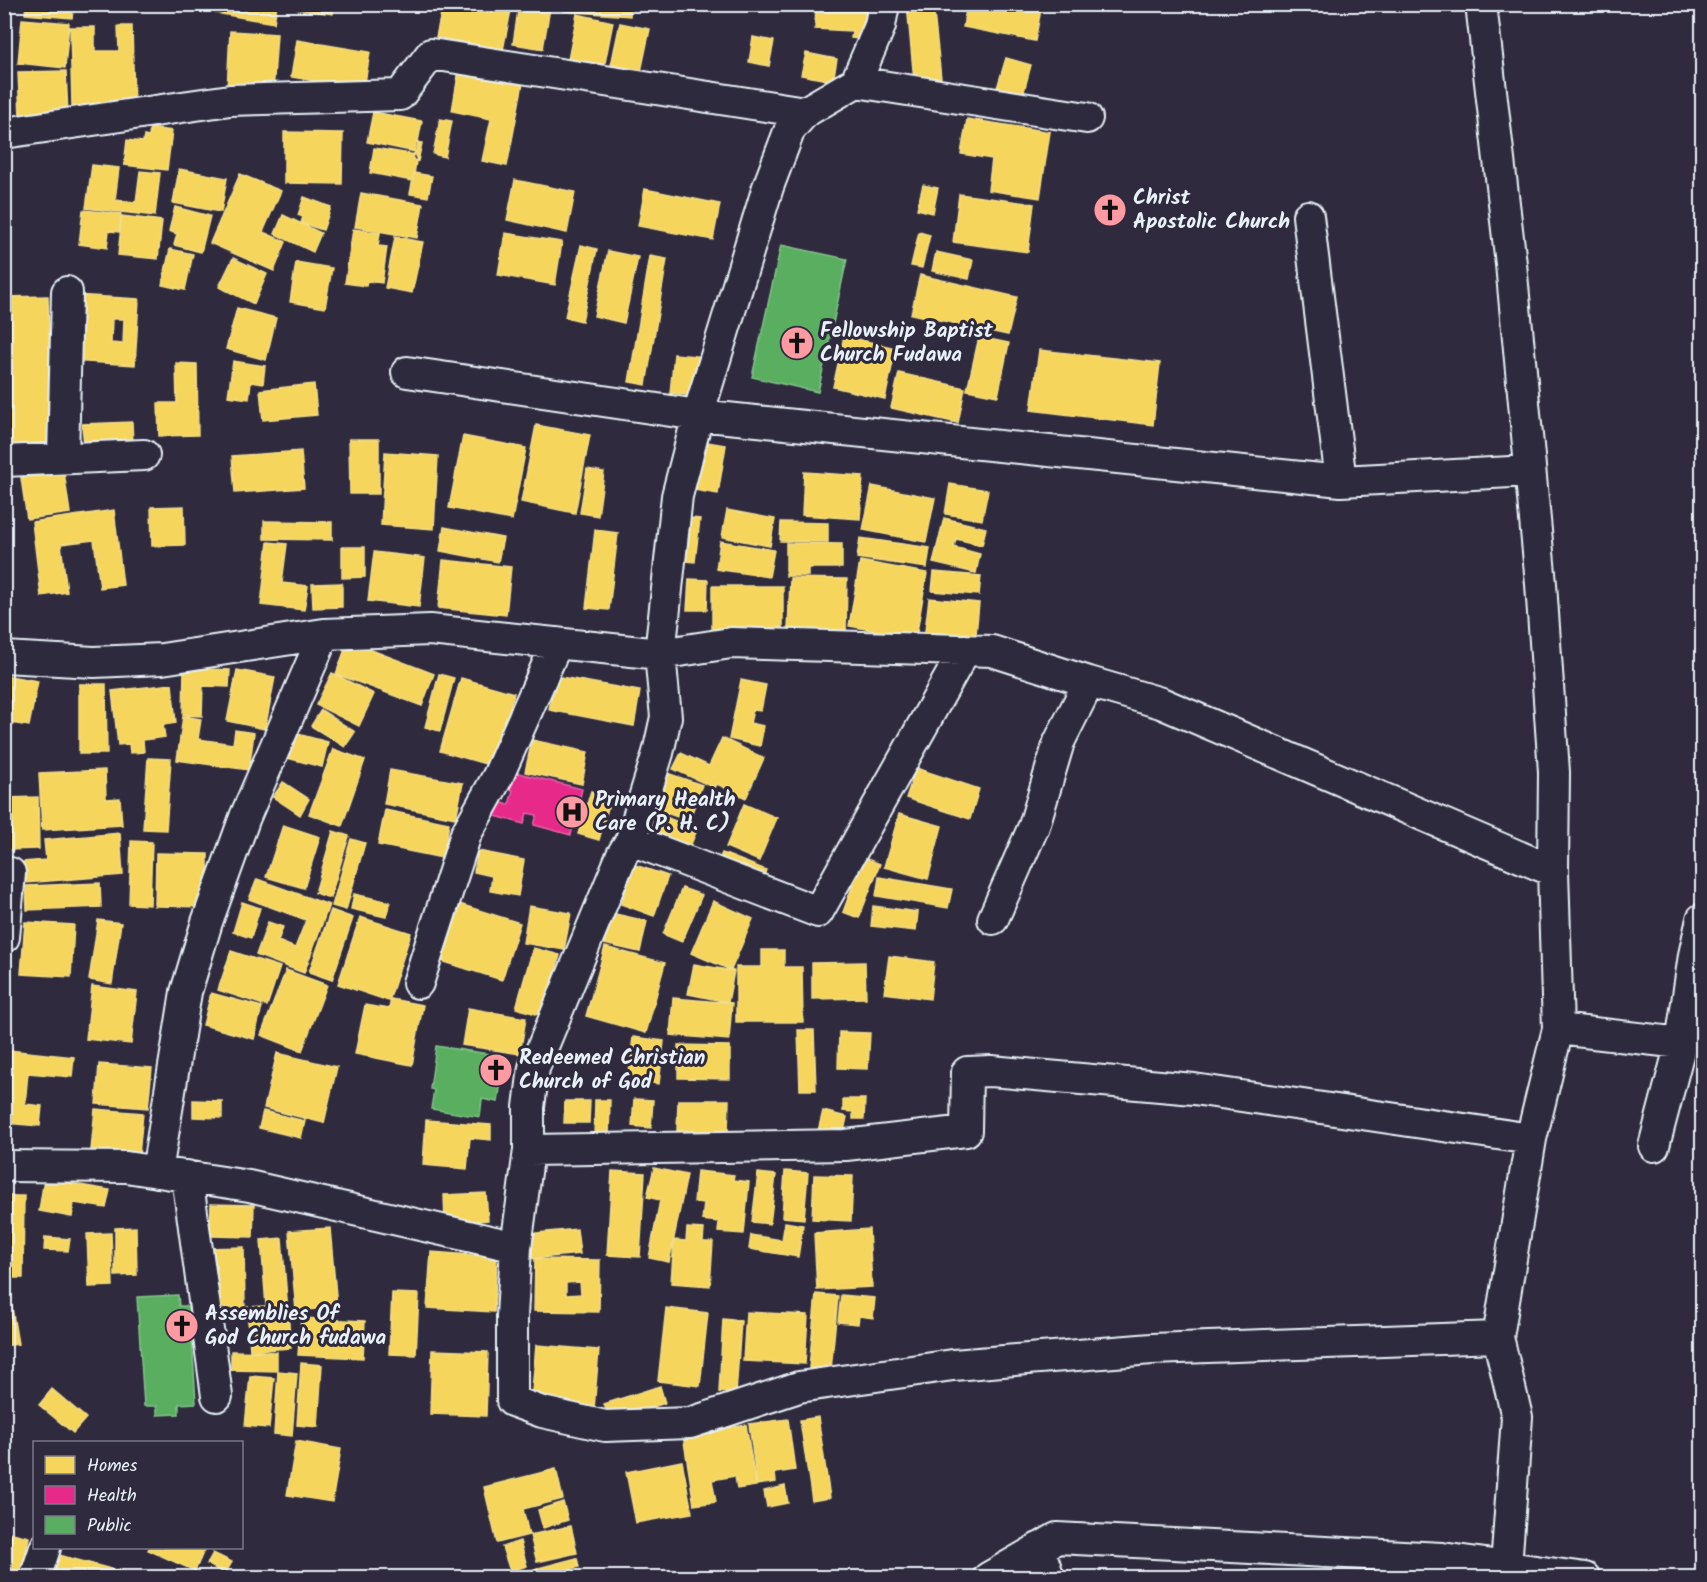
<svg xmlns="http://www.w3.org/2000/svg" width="1707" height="1582" font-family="Kalam,sans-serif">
<rect width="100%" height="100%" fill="#2f2a3d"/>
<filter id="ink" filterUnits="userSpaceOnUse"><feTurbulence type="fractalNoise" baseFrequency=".0167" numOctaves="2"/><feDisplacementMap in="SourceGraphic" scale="12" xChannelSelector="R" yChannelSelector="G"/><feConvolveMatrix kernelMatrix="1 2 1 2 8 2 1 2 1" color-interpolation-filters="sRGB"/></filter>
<g filter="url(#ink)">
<path fill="#f6d55c" stroke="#f2dd8b" stroke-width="1.5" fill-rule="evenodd" d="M 21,4 L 74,4 L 72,18 L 25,14 L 26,5 Z
M 216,4 L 277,4 L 274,23 L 215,13 Z
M 298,4 L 334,4 L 333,14 L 297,9 Z
M 443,4 L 512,5 L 503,50 L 436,37 Z
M 519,4 L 550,8 L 543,49 L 513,44 Z
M 565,4 L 631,4 L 630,16 L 564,11 Z
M 816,4 L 872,4 L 869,40 L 851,38 L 852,31 L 815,29 Z
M 907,4 L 933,4 L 941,78 L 914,81 Z
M 967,4 L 1042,4 L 1035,41 L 963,27 Z
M 577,14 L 613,22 L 604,68 L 568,60 Z
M 22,19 L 69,23 L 65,68 L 18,63 Z
M 620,23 L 650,29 L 640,76 L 610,70 Z
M 118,26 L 132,26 L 134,104 L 72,106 L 70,27 L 95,27 L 95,51 L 119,51 Z
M 230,31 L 277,34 L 273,93 L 227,90 Z
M 753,37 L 774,41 L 769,66 L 749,62 Z
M 297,40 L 370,52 L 364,89 L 291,77 Z
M 806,53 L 837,59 L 833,81 L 801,75 Z
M 1006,58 L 1031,65 L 1023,95 L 997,88 Z
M 459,70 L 523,83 L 507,166 L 482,161 L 491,119 L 452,111 Z
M 66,71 L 68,115 L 20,117 L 18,72 Z
M 373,112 L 422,121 L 416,152 L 367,142 Z
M 440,119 L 452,121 L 445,157 L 433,154 Z
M 967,119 L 1050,132 L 1040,198 L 988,190 L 992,159 L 961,154 Z
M 150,128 L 172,131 L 167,170 L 124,165 L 127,140 L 143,142 L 144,136 L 149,137 Z
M 284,132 L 343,133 L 342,184 L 284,183 Z
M 416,142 L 422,143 L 418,161 L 413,160 Z
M 374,148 L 417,155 L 413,181 L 370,173 Z
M 92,165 L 119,168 L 115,200 L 136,202 L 140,171 L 160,173 L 155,216 L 86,208 Z
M 179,169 L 227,178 L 221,212 L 173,203 Z
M 414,173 L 432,176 L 428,197 L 410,194 Z
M 240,174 L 281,191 L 263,232 L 286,242 L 274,271 L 210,243 Z
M 515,180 L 575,192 L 567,233 L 507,220 Z
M 923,185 L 938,188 L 933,213 L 917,209 Z
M 645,189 L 720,204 L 713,240 L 638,226 Z
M 361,193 L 423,204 L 417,238 L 355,227 Z
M 959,194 L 1034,204 L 1028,252 L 953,242 Z
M 304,197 L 331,207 L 323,230 L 301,223 L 303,217 L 298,215 Z
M 175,207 L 210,216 L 201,252 L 174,245 L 177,234 L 169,231 Z
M 83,210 L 121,214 L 119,232 L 109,231 L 107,248 L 79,244 Z
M 283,215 L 321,233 L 313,252 L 275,234 Z
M 122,216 L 162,221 L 158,259 L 118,255 Z
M 353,229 L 380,233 L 378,246 L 387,247 L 382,283 L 367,281 L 366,286 L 345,283 Z
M 919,232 L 930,235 L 922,268 L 911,266 Z
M 505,233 L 562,242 L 555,285 L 498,275 Z
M 395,237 L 423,242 L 412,293 L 385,288 Z
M 581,245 L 597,249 L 582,321 L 565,317 Z
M 170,249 L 193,254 L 185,290 L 162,285 Z
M 608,251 L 638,257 L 624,323 L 594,316 Z
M 936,252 L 973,260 L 969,279 L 932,271 Z
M 650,256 L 667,259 L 646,385 L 629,382 Z
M 233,258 L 267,274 L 254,304 L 219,287 Z
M 296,262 L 332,268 L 325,308 L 290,302 Z
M 920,275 L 1017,297 L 1008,335 L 911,314 Z
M 74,295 L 139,299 L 135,365 L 70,361 ZM 112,319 L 124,319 L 123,344 L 111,343 Z
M 48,296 L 51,448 L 4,449 L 4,297 Z
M 237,308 L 276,318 L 266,360 L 226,349 Z
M 844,336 L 896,348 L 885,399 L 833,387 Z
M 979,337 L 1009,343 L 998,396 L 967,390 Z
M 1039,350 L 1160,363 L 1153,425 L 1031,410 Z
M 674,354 L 706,357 L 702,397 L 670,393 Z
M 233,361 L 265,366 L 263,384 L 251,382 L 249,399 L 228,396 Z
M 176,363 L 197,364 L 198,435 L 159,436 L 158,403 L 177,403 Z
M 899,373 L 965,388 L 958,423 L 891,408 Z
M 314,384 L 317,415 L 263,420 L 260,390 Z
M 132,422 L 133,443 L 84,445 L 82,424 Z
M 536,425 L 590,435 L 575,513 L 521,502 Z
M 463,436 L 526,448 L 512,520 L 449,508 Z
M 349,439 L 379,439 L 379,494 L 350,494 Z
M 695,440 L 726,445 L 718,494 L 687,489 Z
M 301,451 L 304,488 L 235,493 L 232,456 Z
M 385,452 L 438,456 L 434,529 L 381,525 Z
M 587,469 L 604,472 L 598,516 L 580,513 Z
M 64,472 L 70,513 L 27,519 L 21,478 Z
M 804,472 L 863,476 L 860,519 L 802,515 Z
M 950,484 L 988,490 L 982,520 L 945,514 Z
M 872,486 L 935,498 L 926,542 L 863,530 Z
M 184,506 L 185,545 L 152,546 L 151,507 Z
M 114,510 L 123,585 L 100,588 L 94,540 L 61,544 L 67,592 L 41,596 L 32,522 Z
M 727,510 L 775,519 L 770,546 L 722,537 Z
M 681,517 L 700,519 L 695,562 L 676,560 Z
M 944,518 L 986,528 L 982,545 L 956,539 L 954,547 L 980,554 L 976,573 L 933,563 Z
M 264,521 L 332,522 L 332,540 L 264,539 Z
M 781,522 L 828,523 L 828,542 L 780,541 Z
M 444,527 L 503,538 L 498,562 L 440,551 Z
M 595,530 L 618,533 L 609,610 L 586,608 Z
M 860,538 L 930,548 L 927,568 L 857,558 Z
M 720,541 L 774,550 L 769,577 L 716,569 Z
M 268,542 L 287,544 L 282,583 L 308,586 L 304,610 L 261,605 Z
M 786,543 L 842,544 L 842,568 L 808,568 L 808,576 L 786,576 Z
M 342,547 L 365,547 L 365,577 L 342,578 Z
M 374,552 L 425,558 L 419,607 L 368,601 Z
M 443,560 L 511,567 L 506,615 L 438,608 Z
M 860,561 L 927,573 L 916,638 L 849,626 Z
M 934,572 L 981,576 L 979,595 L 932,591 Z
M 790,578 L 847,579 L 846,632 L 788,630 Z
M 689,579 L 708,580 L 707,610 L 687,610 Z
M 342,583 L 342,607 L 313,608 L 312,584 Z
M 712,586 L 783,586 L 783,638 L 712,638 Z
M 929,598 L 979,603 L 975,645 L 924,639 Z
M 348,641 L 434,674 L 422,706 L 336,674 Z
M 184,668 L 230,670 L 229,687 L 203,686 L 202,716 L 183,715 Z
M 237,670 L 275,677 L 265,729 L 227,721 Z
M 332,673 L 374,694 L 359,726 L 316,705 Z
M 439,674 L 454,678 L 440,731 L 425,727 Z
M 4,675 L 38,681 L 29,726 L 4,722 Z
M 555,676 L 640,691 L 634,726 L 549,710 Z
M 461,678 L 514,693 L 493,766 L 440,751 Z
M 741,680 L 766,685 L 761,711 L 753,710 L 750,723 L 764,726 L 760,746 L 729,739 Z
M 79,684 L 106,684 L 107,754 L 79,754 Z
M 172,684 L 176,723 L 163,725 L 165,737 L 143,740 L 144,752 L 130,753 L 129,744 L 118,745 L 112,691 Z
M 321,710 L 355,732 L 345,747 L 311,726 Z
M 183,716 L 201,719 L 198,739 L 233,744 L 235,730 L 254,733 L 249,770 L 177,760 Z
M 294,733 L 328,742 L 322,767 L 287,758 Z
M 722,738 L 764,758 L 746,798 L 717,784 L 715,788 L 673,769 L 681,753 L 709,766 Z
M 532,740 L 588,752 L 582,784 L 525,772 Z
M 333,749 L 365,760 L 342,826 L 309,814 Z
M 148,758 L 171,759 L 166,830 L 143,829 Z
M 916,768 L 979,789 L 970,819 L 906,798 Z
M 105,770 L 106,799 L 120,798 L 122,825 L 42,830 L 39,773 Z
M 390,770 L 463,783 L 456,818 L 384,804 Z
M 667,773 L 702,785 L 689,821 L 655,809 Z
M 283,782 L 309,799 L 300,815 L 273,797 Z
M 591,791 L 611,797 L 599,840 L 578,834 Z
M 38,797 L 39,849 L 4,850 L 4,798 Z
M 744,804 L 777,818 L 759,861 L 726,847 Z
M 385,810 L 449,823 L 443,858 L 378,845 Z
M 651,811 L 697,830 L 686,856 L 641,838 Z
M 899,814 L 942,826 L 928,879 L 884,867 Z
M 283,825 L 320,837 L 304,888 L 266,877 Z
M 333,831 L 349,836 L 330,898 L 315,893 Z
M 120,833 L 123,875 L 25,883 L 23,862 L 46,860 L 44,840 Z
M 351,839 L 365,843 L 346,910 L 332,906 Z
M 131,841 L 152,842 L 150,905 L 129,904 Z
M 478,851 L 524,860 L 518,896 L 490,891 L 492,876 L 474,872 Z
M 156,853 L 208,854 L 208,907 L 155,906 Z
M 722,853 L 766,870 L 761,885 L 716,868 Z
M 856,855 L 880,864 L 859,918 L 843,912 L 856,876 L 849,873 Z
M 635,865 L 668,876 L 654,916 L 621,904 Z
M 879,877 L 952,889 L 948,908 L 876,896 Z
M 257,879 L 329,905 L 304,973 L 256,955 L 268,922 L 283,927 L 278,941 L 295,948 L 306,920 L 249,899 Z
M 100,883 L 101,907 L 27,910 L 26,886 Z
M 682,888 L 702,895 L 682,942 L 663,934 Z
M 354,894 L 390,902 L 386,917 L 351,909 Z
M 713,901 L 753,919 L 731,970 L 691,953 Z
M 242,902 L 260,908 L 251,938 L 233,932 Z
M 453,902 L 520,923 L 502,980 L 435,959 Z
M 529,906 L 571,913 L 564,950 L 523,943 Z
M 873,906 L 918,912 L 916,931 L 871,926 Z
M 331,910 L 353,918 L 332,980 L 309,972 Z
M 611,913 L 647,921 L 640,952 L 604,944 Z
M 360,917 L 411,933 L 389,1001 L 338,984 Z
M 98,920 L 121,923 L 112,984 L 89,980 Z
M 25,922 L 74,925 L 71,977 L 21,974 Z
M 605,947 L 665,963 L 646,1033 L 586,1016 Z
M 533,948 L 560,955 L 543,1016 L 516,1008 Z
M 762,950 L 784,950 L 784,967 L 802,967 L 803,1022 L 736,1022 L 736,967 L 762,967 Z
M 231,951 L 280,967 L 267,1006 L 218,990 Z
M 889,956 L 934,962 L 930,999 L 884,993 Z
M 865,962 L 866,998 L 812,999 L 812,963 Z
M 694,964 L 734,971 L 728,1002 L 688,994 Z
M 286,970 L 327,985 L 302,1051 L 261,1035 Z
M 92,986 L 137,992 L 131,1044 L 86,1039 Z
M 211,993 L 262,1007 L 254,1039 L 203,1025 Z
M 673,998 L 732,1003 L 729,1040 L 670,1035 Z
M 391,999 L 423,1005 L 412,1065 L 355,1054 L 365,1005 L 389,1009 Z
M 468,1008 L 526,1018 L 520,1054 L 462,1045 Z
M 798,1030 L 814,1030 L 816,1090 L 800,1090 Z
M 839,1032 L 870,1033 L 868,1069 L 838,1068 Z
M 633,1037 L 664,1041 L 659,1084 L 628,1080 Z
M 678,1045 L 730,1046 L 730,1079 L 678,1078 Z
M 8,1050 L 74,1057 L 72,1077 L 28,1073 L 25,1104 L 42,1106 L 40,1126 L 4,1123 L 4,1085 Z
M 277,1053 L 337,1067 L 324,1123 L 264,1108 Z
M 99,1064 L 152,1068 L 148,1108 L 96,1104 Z
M 634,1099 L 653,1100 L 651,1128 L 632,1126 Z
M 843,1099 L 865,1099 L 864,1119 L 853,1119 L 853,1112 L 843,1111 Z
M 193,1100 L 222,1101 L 222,1118 L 193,1117 Z
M 595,1100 L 610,1100 L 609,1138 L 594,1137 Z
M 678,1100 L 729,1100 L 728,1131 L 677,1131 Z
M 565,1101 L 590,1101 L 589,1123 L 564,1123 Z
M 95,1109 L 143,1113 L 139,1155 L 91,1150 Z
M 263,1111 L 305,1121 L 301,1138 L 259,1128 Z
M 823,1111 L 847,1117 L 842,1140 L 817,1135 Z
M 426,1120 L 491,1125 L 491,1140 L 470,1138 L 467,1169 L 423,1165 Z
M 654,1168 L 687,1175 L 669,1262 L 649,1258 L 660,1200 L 647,1197 Z
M 612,1171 L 645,1173 L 640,1257 L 607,1255 Z
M 697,1171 L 734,1175 L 733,1180 L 749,1182 L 744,1234 L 718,1232 L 719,1222 L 702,1220 L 704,1203 L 694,1202 Z
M 785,1171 L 808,1173 L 804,1219 L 782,1217 Z
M 758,1173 L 776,1175 L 770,1224 L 752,1222 Z
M 814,1175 L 853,1176 L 851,1221 L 812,1219 Z
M 44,1179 L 110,1190 L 106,1208 L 74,1203 L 72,1217 L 39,1211 Z
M 486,1193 L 488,1220 L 445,1223 L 444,1195 Z
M 4,1196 L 24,1196 L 23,1278 L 4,1278 Z
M 211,1204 L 254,1205 L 253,1237 L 210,1236 Z
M 785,1222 L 803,1225 L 798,1257 L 749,1249 L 751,1235 L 782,1240 Z
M 136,1227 L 137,1275 L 115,1276 L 115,1228 Z
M 330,1228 L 337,1307 L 296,1311 L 289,1231 Z
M 687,1228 L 704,1229 L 703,1242 L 713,1242 L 710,1286 L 671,1283 L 674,1240 L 686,1241 Z
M 577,1229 L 580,1254 L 529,1259 L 527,1234 Z
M 869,1229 L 872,1287 L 817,1290 L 814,1233 Z
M 111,1233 L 113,1286 L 89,1287 L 87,1234 Z
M 45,1237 L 70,1239 L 68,1251 L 44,1250 Z
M 282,1238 L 291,1348 L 250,1351 L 247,1307 L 266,1306 L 261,1240 Z
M 244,1247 L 245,1308 L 208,1308 L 207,1248 Z
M 431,1252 L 497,1257 L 494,1312 L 427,1308 Z
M 535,1259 L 600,1260 L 599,1312 L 534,1311 ZM 580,1282 L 581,1294 L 566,1295 L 566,1283 Z
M 392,1293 L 419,1294 L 416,1355 L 389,1354 Z
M 816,1294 L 838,1296 L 831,1370 L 809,1368 Z
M 841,1295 L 875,1298 L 873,1318 L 859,1316 L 858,1324 L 838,1322 Z
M 4,1296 L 10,1296 L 18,1344 L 4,1346 Z
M 666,1308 L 708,1313 L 700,1386 L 658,1381 Z
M 746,1312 L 808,1315 L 805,1364 L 743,1361 Z
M 301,1318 L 365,1321 L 363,1358 L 298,1355 Z
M 723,1319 L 741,1321 L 736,1394 L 719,1392 Z
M 536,1345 L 599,1350 L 594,1409 L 531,1403 Z
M 432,1350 L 488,1352 L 486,1416 L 430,1414 Z
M 231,1351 L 277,1352 L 277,1371 L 231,1370 Z
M 301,1363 L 322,1365 L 318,1427 L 297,1425 Z
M 278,1371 L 297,1373 L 292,1436 L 274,1434 Z
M 250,1376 L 274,1378 L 269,1428 L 245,1426 Z
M 660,1386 L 665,1403 L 610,1421 L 604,1404 Z
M 52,1389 L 86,1418 L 73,1433 L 39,1405 Z
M 818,1417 L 830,1498 L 812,1501 L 800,1420 Z
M 788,1419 L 795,1470 L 775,1473 L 776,1482 L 757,1485 L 749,1424 Z
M 746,1425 L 756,1486 L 737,1489 L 735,1476 L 712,1480 L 716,1502 L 694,1505 L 683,1435 Z
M 296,1441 L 341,1449 L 332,1502 L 287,1495 Z
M 682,1461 L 692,1513 L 636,1523 L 626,1472 Z
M 556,1469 L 563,1499 L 523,1509 L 529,1535 L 497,1543 L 484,1487 Z
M 785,1486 L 788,1503 L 767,1507 L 764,1491 Z
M 563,1502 L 568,1520 L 543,1528 L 538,1510 Z
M 571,1526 L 577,1553 L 537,1562 L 530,1535 Z
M 4,1531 L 29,1537 L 20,1578 L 4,1578 Z
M 520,1541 L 527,1566 L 510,1571 L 502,1547 Z
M 149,1548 L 205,1548 L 195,1571 L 148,1550 Z
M 213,1553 L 232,1562 L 225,1574 L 207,1564 Z
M 59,1555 L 126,1573 L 124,1578 L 53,1578 Z
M 577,1558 L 579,1567 L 540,1578 L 520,1578 L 519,1573 Z"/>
<path fill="#e7298a" stroke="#e765ab" stroke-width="1.5" d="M 507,770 L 582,789 L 571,835 L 534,825 L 537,815 L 527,813 L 524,824 L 495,816 L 499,802 L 509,805 L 513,790 L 503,788 Z"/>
<path fill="#5aae61" stroke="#85c28e" stroke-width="1.5" d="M 781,245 L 847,259 L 818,392 L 752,377 Z
M 436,1046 L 502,1056 L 502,1059 L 504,1060 L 498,1102 L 482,1099 L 480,1117 L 431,1109 L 434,1090 L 430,1089 Z
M 178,1295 L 179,1306 L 190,1306 L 196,1403 L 179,1404 L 179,1414 L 157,1415 L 157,1406 L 144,1406 L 137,1297 Z"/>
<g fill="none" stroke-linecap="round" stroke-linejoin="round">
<defs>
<path id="minor" d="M 884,4 L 880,26 L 856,82 L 805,112 L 790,129 L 768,187 L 698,415 L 677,496 L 660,654 L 666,717 L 658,753 L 631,840 L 622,855 L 534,1068 L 529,1107 L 529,1150 L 516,1247 L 512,1316 L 512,1401 L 542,1412 L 605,1426 L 690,1423 L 799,1387 L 953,1365 L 1152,1349 L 1498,1337
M 1481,4 L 1511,264 L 1541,584 L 1554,772 L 1553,871 L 1558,1029 L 1531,1139 L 1498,1337 L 1517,1417 L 1506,1567
M 856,82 L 1087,118
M 4,133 L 230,100 L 400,95 L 431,54 L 805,112
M 1308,216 L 1341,481
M 407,372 L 698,415 L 1341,481 L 1530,471
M 63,458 L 67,292
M 4,461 L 144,455
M 4,657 L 94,662 L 162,659 L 324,634 L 430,630 L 660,654 L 731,643 L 992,651 L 1089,682 L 1161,703 L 1553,871
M 631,840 L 818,912 L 965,650
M 993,919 L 1034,826 L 1059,742 L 1089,682
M 4,937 L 10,873
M 418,983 L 466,834 L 498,776 L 557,643
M 1558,1029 L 1681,1043 L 1694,955 L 1702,919
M 1654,1146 L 1681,1043
M 529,1150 L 846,1145 L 966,1131 L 967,1072 L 991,1071 L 1194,1089 L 1531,1139
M 4,1166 L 126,1167 L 249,1186 L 516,1247
M 157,1172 L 186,992 L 207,922 L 245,817 L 324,634
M 187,1176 L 217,1396
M 1039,1548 L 1049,1578
M 35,1578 L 45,1548
M 988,1578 L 1057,1538 L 1442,1558 L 1585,1578"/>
</defs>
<use href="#minor" stroke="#e8f1f8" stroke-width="34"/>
<use href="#minor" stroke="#2f2a3d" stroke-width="30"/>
</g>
</g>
<defs>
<symbol id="church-disc" viewBox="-11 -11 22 22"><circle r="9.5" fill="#ff9aa2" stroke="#2f2a3d"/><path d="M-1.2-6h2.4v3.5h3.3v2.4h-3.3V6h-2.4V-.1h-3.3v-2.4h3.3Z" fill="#111"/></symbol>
<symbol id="hospital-disc" viewBox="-11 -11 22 22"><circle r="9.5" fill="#ff9aa2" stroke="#2f2a3d"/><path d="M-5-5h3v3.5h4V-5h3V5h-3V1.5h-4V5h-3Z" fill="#111"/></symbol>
</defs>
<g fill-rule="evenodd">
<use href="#church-disc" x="1091" y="191" width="38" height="38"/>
<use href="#church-disc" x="778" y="324" width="38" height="38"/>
<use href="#hospital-disc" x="553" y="793" width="38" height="38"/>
<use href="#church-disc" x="477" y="1051" width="38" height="38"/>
<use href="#church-disc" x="163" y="1307" width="38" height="38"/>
</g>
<g text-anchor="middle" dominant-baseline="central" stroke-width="6" stroke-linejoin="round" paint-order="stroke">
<g font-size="21" font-weight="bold" fill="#e8f1f8" stroke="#2f2a3d" text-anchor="start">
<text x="1133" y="198">Christ<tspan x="1133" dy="24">Apostolic Church</tspan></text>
<text x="820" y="331">Fellowship Baptist<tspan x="820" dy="24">Church Fudawa</tspan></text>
<text x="595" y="800">Primary Health<tspan x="595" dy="24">Care (P. H. C)</tspan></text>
<text x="519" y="1058">Redeemed Christian<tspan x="519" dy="24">Church of God</tspan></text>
<text x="205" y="1314">Assemblies Of<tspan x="205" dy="24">God Church fudawa</tspan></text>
</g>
</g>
<rect width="1707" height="1582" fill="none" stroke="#2f2a3d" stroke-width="24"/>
<rect x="12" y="12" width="1683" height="1558" fill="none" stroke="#e8f1f8" stroke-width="2" filter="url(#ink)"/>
<rect x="33" y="1441" width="210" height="108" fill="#2f2a3d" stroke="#797a88" stroke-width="1.5"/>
<rect x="45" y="1456" width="30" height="18" fill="#f6d55c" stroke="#797a88" stroke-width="1.5"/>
<text x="87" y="1471" font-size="18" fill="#e8f1f8">Homes</text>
<rect x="45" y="1486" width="30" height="18" fill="#e7298a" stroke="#797a88" stroke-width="1.5"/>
<text x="87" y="1501" font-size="18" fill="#e8f1f8">Health</text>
<rect x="45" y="1516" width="30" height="18" fill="#5aae61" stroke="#797a88" stroke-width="1.5"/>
<text x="87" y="1531" font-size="18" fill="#e8f1f8">Public</text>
</svg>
